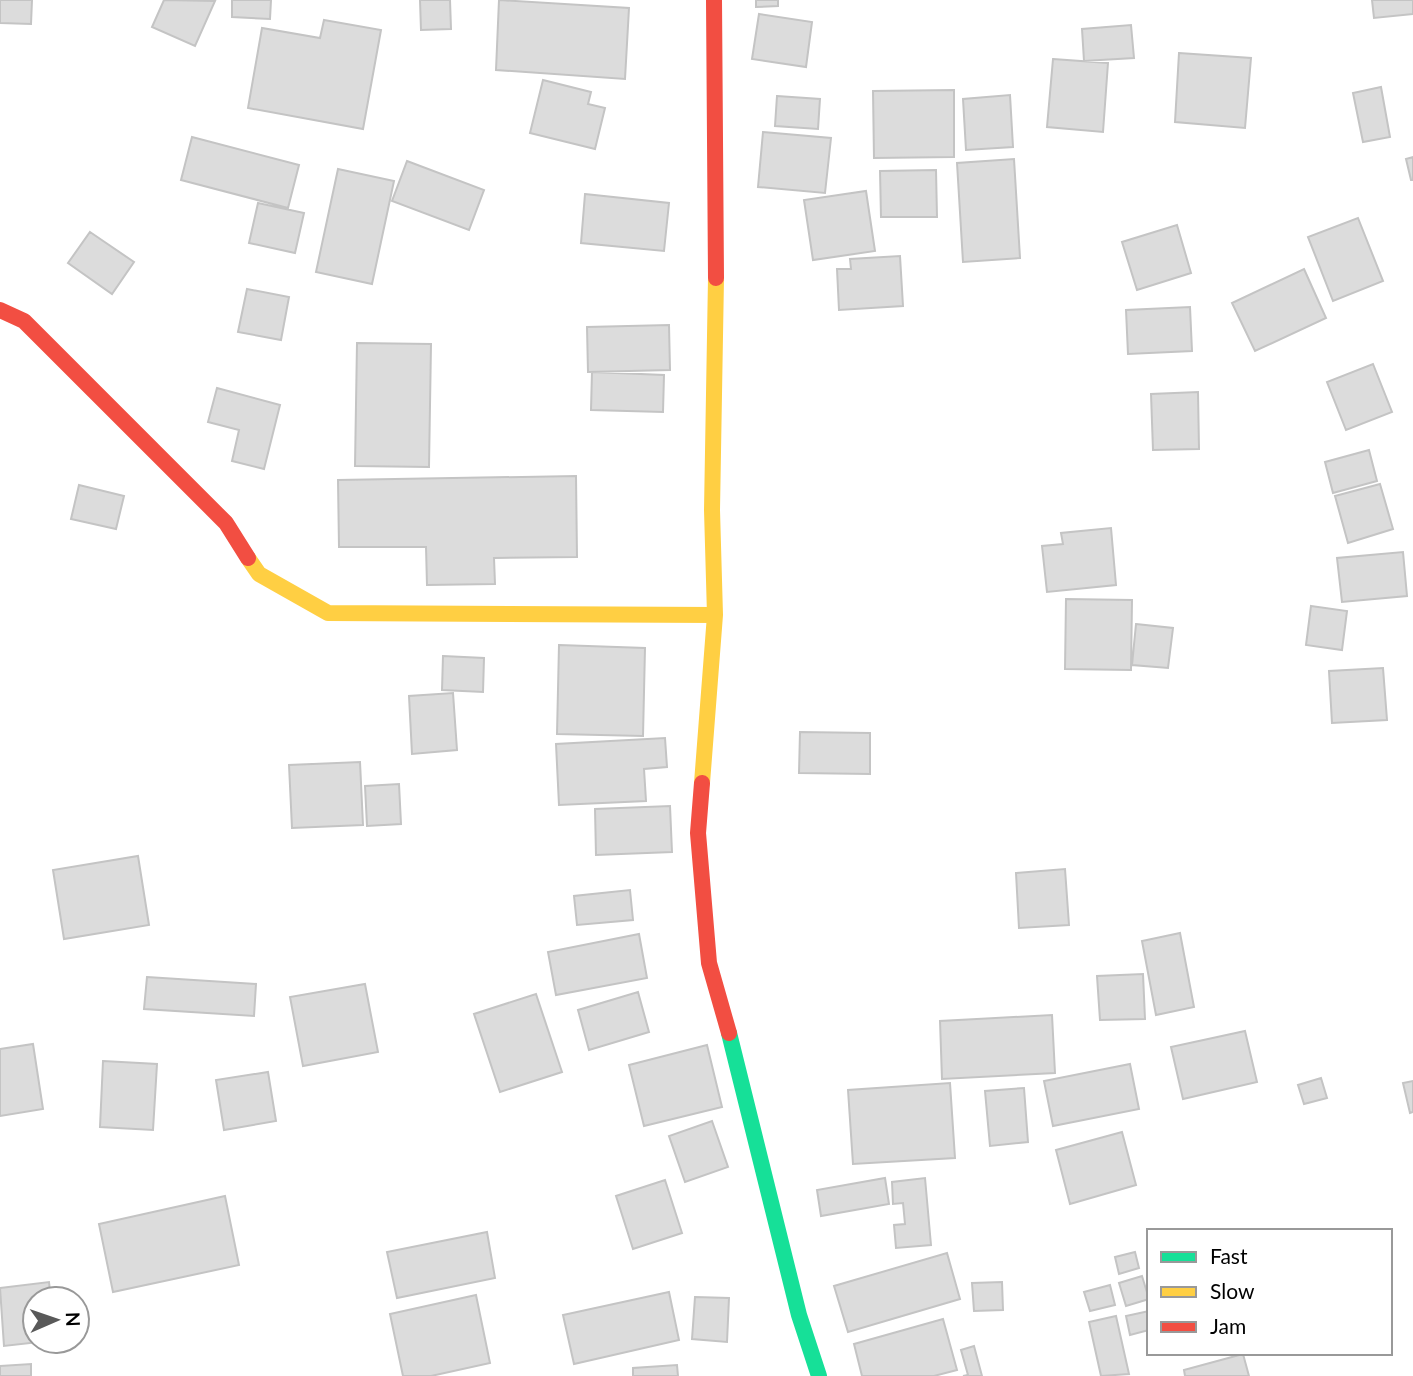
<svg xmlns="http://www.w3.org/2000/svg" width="1413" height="1376" font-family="Lato,sans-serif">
<rect width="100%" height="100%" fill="#fff"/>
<path fill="#dcdcdc" stroke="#c4c4c4" stroke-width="2" d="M 0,0 L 32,0 L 31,24 L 0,23 Z
M 164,0 L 215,1 L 195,46 L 152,27 Z
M 232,0 L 271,0 L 270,19 L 232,17 Z
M 420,0 L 450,0 L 451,29 L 421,30 Z
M 499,0 L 629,8 L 625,79 L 496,70 Z
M 756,0 L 778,0 L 778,6 L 756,7 Z
M 1372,0 L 1413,0 L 1413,14 L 1374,18 Z
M 759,14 L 812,22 L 806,67 L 752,59 Z
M 324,20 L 381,30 L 363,129 L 248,108 L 262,28 L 320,38 Z
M 1131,25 L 1134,58 L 1084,61 L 1082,29 Z
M 1179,53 L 1251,58 L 1245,128 L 1175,122 Z
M 1053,59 L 1108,63 L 1103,132 L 1047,127 Z
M 543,80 L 591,92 L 588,104 L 605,108 L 595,149 L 530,133 Z
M 1381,87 L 1390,137 L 1363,142 L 1353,93 Z
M 954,90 L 954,157 L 874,158 L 873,91 Z
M 1010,95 L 1013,147 L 966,150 L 963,99 Z
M 777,96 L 820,99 L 818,129 L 775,126 Z
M 763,132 L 831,138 L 825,193 L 758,187 Z
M 192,137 L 299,165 L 288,208 L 181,180 Z
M 1413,157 L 1413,180 L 1411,180 L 1406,159 Z
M 1014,159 L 1020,258 L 963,262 L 957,163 Z
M 407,161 L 484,190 L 469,230 L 392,201 Z
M 338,169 L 394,181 L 372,284 L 316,272 Z
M 936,170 L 937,217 L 881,217 L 880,171 Z
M 866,191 L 875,251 L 813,260 L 804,200 Z
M 585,194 L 669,203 L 664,251 L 581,243 Z
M 258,203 L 304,213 L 295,253 L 249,243 Z
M 1358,218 L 1383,281 L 1333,301 L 1308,237 Z
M 1177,225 L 1191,273 L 1137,290 L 1122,242 Z
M 90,232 L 134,262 L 112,294 L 68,263 Z
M 900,256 L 903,306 L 839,310 L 837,269 L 851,269 L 850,259 Z
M 1304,269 L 1326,318 L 1255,351 L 1232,303 Z
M 247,289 L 289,297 L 281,340 L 238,332 Z
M 1190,307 L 1192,351 L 1128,354 L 1126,310 Z
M 669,325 L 670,370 L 588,372 L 587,327 Z
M 357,343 L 431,344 L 429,467 L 355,466 Z
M 1373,364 L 1392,412 L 1346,430 L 1327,382 Z
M 592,372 L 664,375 L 663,412 L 591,410 Z
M 217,388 L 280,405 L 264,469 L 232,461 L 239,430 L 208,422 Z
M 1198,392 L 1199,449 L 1153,450 L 1151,394 Z
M 1369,450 L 1377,481 L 1333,493 L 1325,462 Z
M 576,476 L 577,557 L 494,558 L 495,584 L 427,585 L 426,547 L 339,547 L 338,480 Z
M 1380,484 L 1393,529 L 1348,543 L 1335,496 Z
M 79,485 L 124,496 L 116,529 L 71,519 Z
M 1111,528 L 1116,585 L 1047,592 L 1042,546 L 1063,544 L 1061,533 Z
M 1403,552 L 1407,596 L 1342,602 L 1337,558 Z
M 1066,599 L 1132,600 L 1131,670 L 1065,669 Z
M 1311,606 L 1347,611 L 1342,650 L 1306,645 Z
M 1136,624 L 1173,628 L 1168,668 L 1132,665 Z
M 559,645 L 645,648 L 643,736 L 557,734 Z
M 443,656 L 484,658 L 483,692 L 442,690 Z
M 1383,668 L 1387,720 L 1332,723 L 1329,671 Z
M 453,693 L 457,750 L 412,754 L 409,696 Z
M 800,732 L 870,733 L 870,774 L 799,773 Z
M 665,738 L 667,767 L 644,769 L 646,801 L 559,805 L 556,744 Z
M 360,762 L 363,825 L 292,828 L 289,765 Z
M 399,784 L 401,824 L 367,826 L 365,786 Z
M 670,806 L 672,852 L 596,855 L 595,809 Z
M 138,856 L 149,925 L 64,939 L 53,870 Z
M 1065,869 L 1069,925 L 1019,928 L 1016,873 Z
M 630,890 L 633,920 L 577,925 L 574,896 Z
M 1180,933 L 1194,1007 L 1156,1015 L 1142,941 Z
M 639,934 L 647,978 L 556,995 L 548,952 Z
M 1143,974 L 1145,1019 L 1100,1020 L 1097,976 Z
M 147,977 L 256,984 L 254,1016 L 144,1009 Z
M 365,984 L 378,1052 L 303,1066 L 290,997 Z
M 638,992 L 649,1032 L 589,1050 L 578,1010 Z
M 536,994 L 562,1072 L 500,1092 L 474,1014 Z
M 1052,1015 L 1055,1073 L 942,1079 L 940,1021 Z
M 1245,1031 L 1257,1082 L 1183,1099 L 1171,1047 Z
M 33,1044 L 43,1109 L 0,1116 L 0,1049 Z
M 707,1045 L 722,1107 L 644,1126 L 629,1065 Z
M 103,1061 L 157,1064 L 153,1130 L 100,1127 Z
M 1130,1064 L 1139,1109 L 1053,1126 L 1044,1081 Z
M 268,1072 L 276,1121 L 224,1130 L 216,1080 Z
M 1321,1078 L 1327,1098 L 1304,1104 L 1298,1085 Z
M 1413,1081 L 1413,1112 L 1410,1113 L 1403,1083 Z
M 950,1083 L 955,1158 L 853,1164 L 848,1090 Z
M 1024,1088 L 1028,1142 L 990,1146 L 985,1091 Z
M 712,1121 L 728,1167 L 685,1182 L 669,1136 Z
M 1122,1132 L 1136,1185 L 1070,1204 L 1056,1150 Z
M 885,1178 L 889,1204 L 821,1216 L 817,1190 Z
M 925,1178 L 931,1245 L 896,1248 L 894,1225 L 905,1224 L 903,1203 L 893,1204 L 892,1182 Z
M 665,1180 L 682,1233 L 633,1249 L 616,1196 Z
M 225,1196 L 239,1265 L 113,1292 L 99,1224 Z
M 487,1232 L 495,1278 L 397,1298 L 387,1252 Z
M 1135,1252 L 1139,1268 L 1119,1274 L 1115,1257 Z
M 947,1253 L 960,1299 L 848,1332 L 834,1286 Z
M 1142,1276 L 1149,1299 L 1126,1306 L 1119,1283 Z
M 49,1282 L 51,1299 L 35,1299 L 35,1341 L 48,1341 L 4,1346 L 0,1288 Z
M 1002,1282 L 1003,1310 L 974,1311 L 972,1283 Z
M 1110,1285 L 1115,1305 L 1090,1311 L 1084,1292 Z
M 669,1292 L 679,1340 L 574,1364 L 563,1315 Z
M 476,1295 L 490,1363 L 431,1376 L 403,1376 L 390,1314 Z
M 695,1297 L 729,1298 L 727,1342 L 692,1339 Z
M 1149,1311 L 1149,1330 L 1130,1335 L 1126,1316 Z
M 1116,1316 L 1129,1374 L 1101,1376 L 1089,1322 Z
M 943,1319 L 957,1370 L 934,1376 L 862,1376 L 854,1344 Z
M 974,1346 L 982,1376 L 963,1376 L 968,1375 L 961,1350 Z
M 1243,1354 L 1249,1376 L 1185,1376 L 1184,1370 Z
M 31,1364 L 31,1376 L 0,1376 L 0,1366 Z
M 677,1365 L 678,1376 L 633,1376 L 633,1368 Z"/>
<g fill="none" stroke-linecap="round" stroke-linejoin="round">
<path stroke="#16e098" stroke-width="16" d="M 729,1033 L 799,1315 L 819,1376"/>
<path stroke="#ffcf43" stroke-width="16" d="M 248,558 L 259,574 L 328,613 L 715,615
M 702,783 L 715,615 L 712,510 L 716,278"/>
<path stroke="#f24e42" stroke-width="16" d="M 714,0 L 716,278
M 0,310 L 24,321 L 226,523 L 248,558
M 702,783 L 698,833 L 709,963 L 729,1033"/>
</g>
<rect x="1147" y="1229" width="245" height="126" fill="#ffffff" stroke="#999999" stroke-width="2"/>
<rect x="1161" y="1252" width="35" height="10" fill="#16e098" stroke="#999999" stroke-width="2"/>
<text x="1210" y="1264" font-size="21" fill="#000000">Fast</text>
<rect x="1161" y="1287" width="35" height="10" fill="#ffcf43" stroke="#999999" stroke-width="2"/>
<text x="1210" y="1299" font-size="21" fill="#000000">Slow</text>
<rect x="1161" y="1322" width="35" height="10" fill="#f24e42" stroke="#999999" stroke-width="2"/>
<text x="1210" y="1334" font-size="21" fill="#000000">Jam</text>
<g transform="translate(56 1320) rotate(88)"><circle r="33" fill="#ffffff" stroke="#999999" stroke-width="2"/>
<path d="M0-5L12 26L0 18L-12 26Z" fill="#595959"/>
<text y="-10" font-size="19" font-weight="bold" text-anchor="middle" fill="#000000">N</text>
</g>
</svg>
